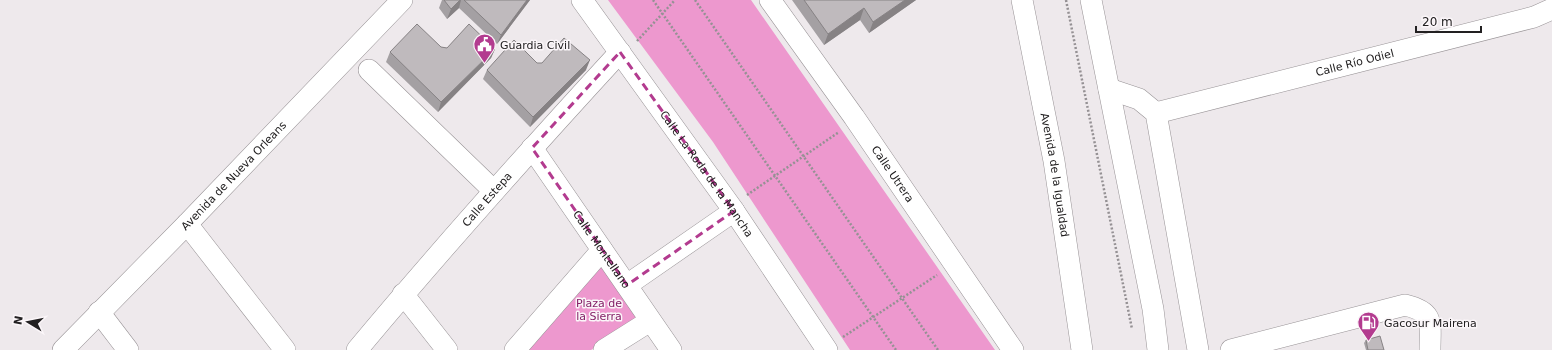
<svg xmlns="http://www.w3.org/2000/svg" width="1552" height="350" font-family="'DejaVu Sans',sans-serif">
<rect width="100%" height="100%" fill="#eee9ec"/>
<path fill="#ed98ce" d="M 608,0 L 751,0 L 995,350 L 850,350 L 713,142 Z
M 602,258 L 642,318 L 591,350 L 523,350 Z"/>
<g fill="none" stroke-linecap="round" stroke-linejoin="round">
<defs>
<g id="minor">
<path id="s1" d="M 582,0 L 734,211 L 827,350"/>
<path id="s2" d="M 770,0 L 854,117 L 1013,350"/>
<path id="s3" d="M 1022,0 L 1054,161 L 1082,350"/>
<path d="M 1091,0 L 1153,309 L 1158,350"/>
<path d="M 369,70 L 494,191"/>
<path d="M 1109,89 L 1139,99 L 1156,113 L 1198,350"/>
<path id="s4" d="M 1156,113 L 1534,17 L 1552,9"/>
<path id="s5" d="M 532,148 L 671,350"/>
<path d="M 187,224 L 285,350"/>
<path d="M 627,285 L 734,211"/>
<path d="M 403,294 L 447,350"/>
<path d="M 99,312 L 128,350"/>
<path id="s6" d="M 63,350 L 187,224 L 402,0"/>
<path id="s7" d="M 357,350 C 442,248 530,150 620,52"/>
<path d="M 515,350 L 602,250"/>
<path d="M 604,350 L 650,321"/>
<path d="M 1231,350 L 1405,305 C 1435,312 1430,323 1430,350"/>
</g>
</defs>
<use href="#minor" stroke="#989396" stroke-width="22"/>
<path stroke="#959194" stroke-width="2.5" stroke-dasharray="2 2" stroke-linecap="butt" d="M 653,0 L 896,350
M 695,0 L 938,350
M 1066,0 L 1132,329
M 637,41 L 675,0
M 747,195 L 839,132
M 843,337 L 937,275"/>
<use href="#minor" stroke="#fff" stroke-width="21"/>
</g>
<path fill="#a4a0a3" d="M 442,0 L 530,0 L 497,44 L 459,8 L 447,19 L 439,8 Z
M 792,0 L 916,0 L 869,33 L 860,20 L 824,45 Z
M 441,47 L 447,48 L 495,49 L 491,58 L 438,112 L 386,62 L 390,52 Z
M 537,63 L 586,70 L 530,127 L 483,79 L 487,70 Z
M 1366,340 L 1384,350 L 1366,350 L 1364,343 Z"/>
<path fill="#868284" d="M 460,0 L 461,0 L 459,8 L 447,19 L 451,9 Z
M 527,0 L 530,0 L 497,44 L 501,35 Z
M 905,0 L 916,0 L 869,33 L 873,22 Z
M 864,8 L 860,20 L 824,45 L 828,34 Z
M 495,49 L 491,58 L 438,112 L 441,102 Z
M 590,60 L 586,70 L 530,127 L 533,117 Z"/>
<path fill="#bfbabd" stroke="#868284" d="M 444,0 L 460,0 L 451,9 Z
M 464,0 L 527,0 L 501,35 Z
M 804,0 L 905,0 L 873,22 L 864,8 L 828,34 Z
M 417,24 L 441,47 L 447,48 L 469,24 L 495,49 L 441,102 L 390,52 Z
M 564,38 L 590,60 L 533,117 L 487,70 L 514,40 L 537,63 L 542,63 Z
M 1380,336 L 1384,350 L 1368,350 L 1366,340 Z"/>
<path fill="none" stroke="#b33b8f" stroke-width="3" stroke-dasharray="8 5" stroke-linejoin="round" d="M 620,52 L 734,211 L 627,285 L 532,148 Z"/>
<defs>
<symbol id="civic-pin" viewBox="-11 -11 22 30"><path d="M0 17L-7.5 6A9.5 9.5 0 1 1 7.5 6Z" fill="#b33b8f" stroke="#fbf6f9"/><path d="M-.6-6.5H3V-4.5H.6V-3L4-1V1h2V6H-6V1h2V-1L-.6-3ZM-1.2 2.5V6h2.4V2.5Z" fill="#fff"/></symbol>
<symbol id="fuel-pin" viewBox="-11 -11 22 30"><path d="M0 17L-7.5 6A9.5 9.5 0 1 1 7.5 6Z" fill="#b33b8f" stroke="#fbf6f9"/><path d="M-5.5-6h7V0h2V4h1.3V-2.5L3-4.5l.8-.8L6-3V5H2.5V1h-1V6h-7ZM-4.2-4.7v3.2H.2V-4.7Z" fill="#fff"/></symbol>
</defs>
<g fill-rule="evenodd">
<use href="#civic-pin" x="472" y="32" width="25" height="34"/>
<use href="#fuel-pin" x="1356" y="310" width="25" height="34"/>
</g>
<g text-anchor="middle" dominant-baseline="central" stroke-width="3" stroke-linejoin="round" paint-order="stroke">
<g font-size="11" fill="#222021" stroke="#fbf6f9" text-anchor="start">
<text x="500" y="45">Guardia Civil</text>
<text x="1384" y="323">Gacosur Mairena</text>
</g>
<g font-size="11" fill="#222021" stroke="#fbf6f9">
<text stroke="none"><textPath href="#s4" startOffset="205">Calle Río Odiel</textPath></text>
<text stroke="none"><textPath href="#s1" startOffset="214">Calle La Roda de la Mancha</textPath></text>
<text stroke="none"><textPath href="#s2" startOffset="213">Calle Utrera</textPath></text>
<text stroke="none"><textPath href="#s3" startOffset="178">Avenida de la Igualdad</textPath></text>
<text stroke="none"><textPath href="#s6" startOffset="244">Avenida de Nueva Orleans</textPath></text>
<text stroke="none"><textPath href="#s7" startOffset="199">Calle Estepa</textPath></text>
<text stroke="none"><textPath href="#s5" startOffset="123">Calle Montellano</textPath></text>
</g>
<g font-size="11" fill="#852168" stroke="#fbf6f9">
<text x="599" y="303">Plaza de<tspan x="599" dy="13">la Sierra</tspan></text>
</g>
</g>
<g transform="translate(28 322) rotate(280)" stroke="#fbf6f9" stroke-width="3" paint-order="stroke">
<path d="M0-3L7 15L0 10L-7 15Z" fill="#222021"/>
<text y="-6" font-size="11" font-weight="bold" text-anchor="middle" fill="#222021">N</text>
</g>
<path d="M1416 26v6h65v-6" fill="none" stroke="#222021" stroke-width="2"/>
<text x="1422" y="26" font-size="12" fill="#222021" stroke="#fbf6f9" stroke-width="3" paint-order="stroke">20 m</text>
</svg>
